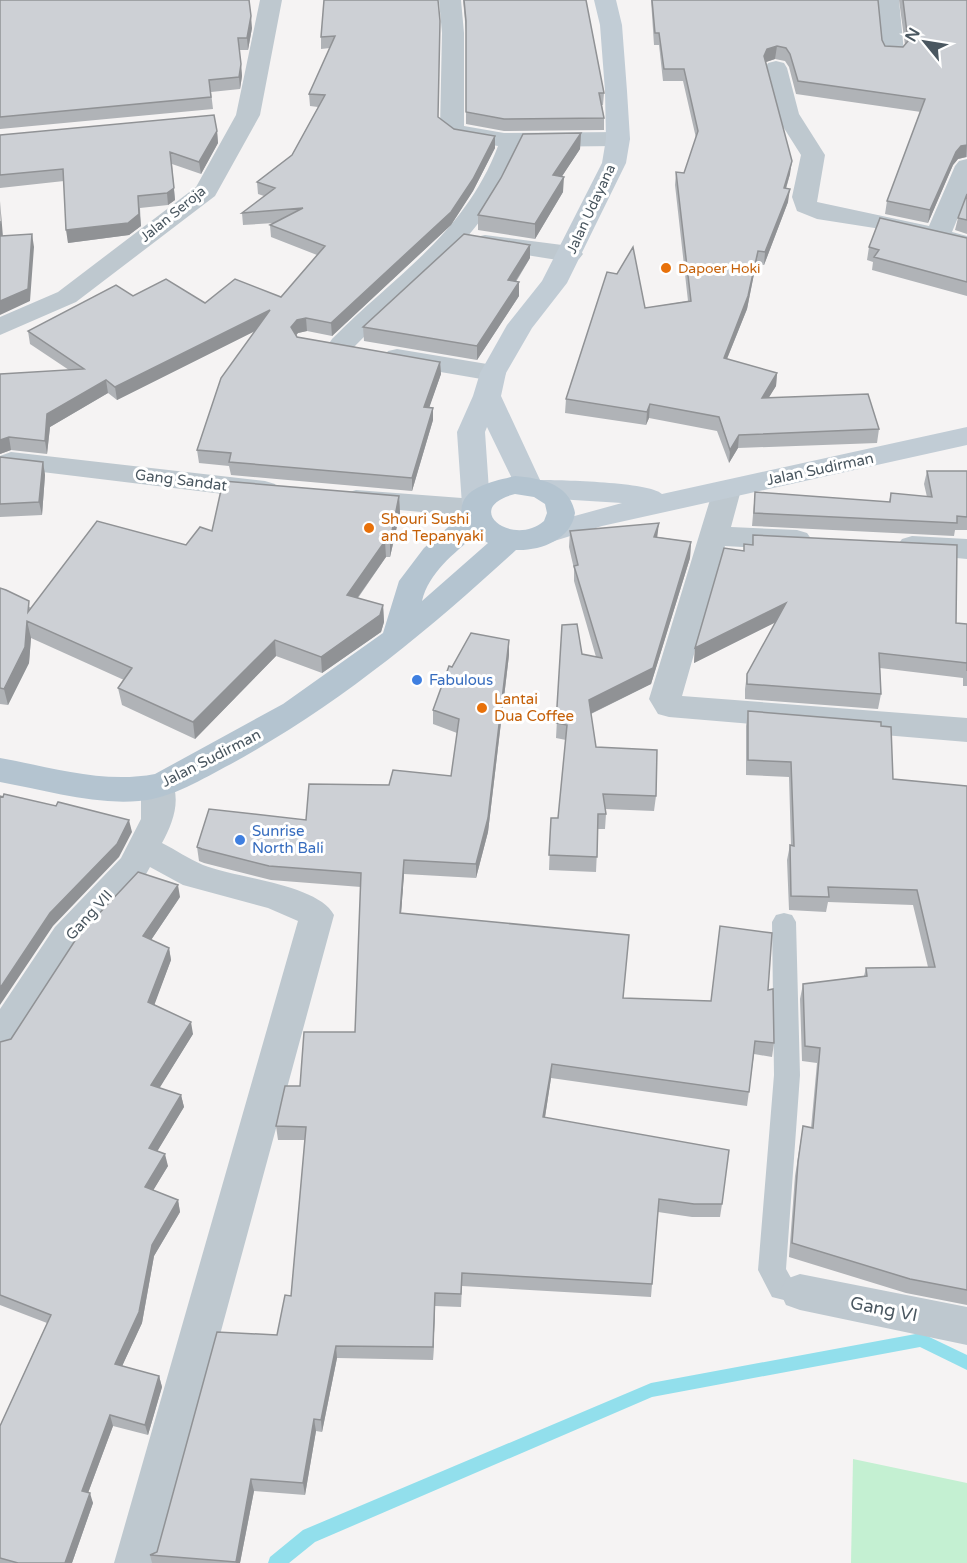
<svg xmlns="http://www.w3.org/2000/svg" width="967" height="1563" font-family="'Varela Round',sans-serif">
<rect width="100%" height="100%" fill="#f5f3f3"/>
<path fill="#c4f0d2" d="M 853,1459 L 967,1483 L 967,1563 L 851,1563 Z"/>
<g fill="none" stroke-linecap="round" stroke-linejoin="round">
<path fill="#92dfec" fill-rule="evenodd" d="M 921,1333 L 967,1355 L 967,1370 L 920,1347 L 652,1397 L 315,1542 L 289,1563 L 268,1563 L 270,1557 L 303,1530 L 651,1383 Z"/>
<path fill="#bec8cf" fill-rule="evenodd" d="M 784,913 L 792,915 L 796,922 L 800,1075 L 786,1269 L 791,1278 L 810,1283 L 814,1292 L 810,1301 L 800,1304 L 772,1297 L 758,1270 L 774,1075 L 772,922 L 776,915 Z"/>
<path fill="#bec8cf" fill-rule="evenodd" d="M 260,0 L 282,0 L 260,115 L 215,196 L 76,302 L 0,335 L 0,317 L 58,292 L 196,187 L 236,115 Z
M 439,0 L 461,0 L 464,33 L 464,126 L 504,133 L 618,132 L 626,134 L 630,139 L 626,144 L 618,146 L 521,147 C 485,242 417,282 350,351 L 341,353 L 332,351 L 328,345 L 332,339 C 394,276 465,234 498,146 L 454,139 L 440,129 L 442,33 Z
M 877,0 L 899,0 L 904,52 L 901,57 L 885,57 L 882,52 Z
M 776,61 L 784,63 L 787,68 L 799,114 L 825,155 L 817,202 L 929,226 L 955,166 L 959,161 L 967,159 L 967,195 L 952,232 L 967,236 L 967,250 L 881,229 L 817,219 L 797,211 L 792,197 L 801,155 L 775,114 L 765,68 L 768,63 Z
M 485,235 L 570,246 L 579,249 L 583,254 L 579,259 L 570,262 L 476,247 L 473,242 L 476,237 Z
M 397,349 L 493,365 L 503,367 L 506,373 L 503,379 L 493,381 L 388,363 L 384,357 L 388,351 Z
M 11,452 L 265,481 L 275,484 L 279,490 L 275,496 L 265,499 L 1,467 L 0,456 Z
M 727,481 L 737,484 L 741,490 L 731,527 L 797,530 L 807,533 L 812,540 L 807,547 L 797,550 L 725,546 L 682,696 L 967,718 L 967,742 L 669,717 L 658,714 L 649,699 L 713,490 L 717,484 Z
M 356,490 L 475,499 L 485,501 L 489,508 L 485,515 L 475,517 L 346,505 L 342,499 L 346,493 Z
M 912,536 L 967,539 L 967,559 L 902,553 L 897,546 L 902,539 Z
M 158,774 L 170,777 C 182,799 173,823 162,843 C 176,850 189,859 203,865 C 235,878 318,884 334,915 L 158,1563 L 114,1563 L 298,921 L 268,908 L 183,885 L 150,867 L 145,876 L 79,947 L 13,1050 L 0,1054 L 0,1009 L 55,927 L 121,858 L 141,819 L 141,786 L 146,777 Z
M 800,1274 L 967,1307 L 967,1345 L 800,1310 L 786,1305 L 780,1292 L 786,1279 Z"/>
<path fill="#c1ccd5" fill-rule="evenodd" d="M 594,0 L 616,0 L 622,25 L 627,91 L 630,139 L 626,163 L 567,283 L 532,328 L 506,373 L 501,396 L 540,480 C 561,480 650,482 662,494 L 967,427 L 967,445 L 602,526 L 548,543 L 538,540 L 533,533 L 538,526 L 622,503 L 541,498 L 518,491 L 487,427 L 485,432 L 490,505 L 486,512 L 476,514 L 466,512 L 462,505 L 457,432 L 473,396 L 480,373 L 507,325 L 542,281 L 602,163 L 606,139 L 605,91 L 600,25 Z"/>
<path fill="#b4c4d0" fill-rule="evenodd" d="M 515,476 C 541,478 570,484 575,513 C 571,540 540,551 516,550 C 428,631 337,706 231,764 C 202,779 173,798 139,801 C 93,805 45,790 0,782 L 0,758 C 50,767 103,784 155,774 L 283,704 L 383,633 L 399,581 L 424,548 L 462,515 C 457,487 495,481 515,476 ZM 515,494 L 534,497 L 545,504 L 547,513 L 544,521 C 513,548 460,508 515,494 ZM 475,535 L 488,543 L 422,601 C 429,572 454,554 475,535 Z"/>
</g>
<path fill="#b0b3b7" d="M 0,0 L 252,28 L 248,50 L 239,50 L 242,76 L 240,89 L 211,92 L 213,109 L 0,129 Z
M 324,0 L 438,117 L 454,129 L 495,148 L 473,191 L 451,225 L 332,336 L 307,331 L 298,333 L 296,335 L 297,337 L 440,362 L 441,374 L 429,407 L 433,408 L 433,420 L 412,491 L 231,475 L 229,466 L 199,463 L 197,450 L 255,331 L 117,400 L 108,393 L 50,427 L 47,454 L 11,450 L 0,454 L 0,374 L 69,370 L 30,344 L 28,331 L 133,296 L 205,303 L 281,297 L 317,255 L 271,237 L 270,225 L 274,223 L 243,225 L 242,213 L 264,196 L 258,194 L 257,182 L 292,155 L 318,107 L 310,106 L 309,94 L 330,48 L 321,49 L 321,37 Z
M 463,0 L 586,0 L 604,93 L 603,105 L 602,105 L 604,118 L 604,130 L 504,131 L 466,124 L 466,32 Z
M 651,0 L 878,0 L 882,40 L 885,46 L 903,47 L 905,45 L 899,0 L 967,0 L 967,157 L 958,159 L 953,165 L 928,223 L 885,214 L 887,201 L 921,112 L 796,94 L 789,67 L 785,61 L 775,59 L 766,62 L 790,174 L 786,189 L 788,202 L 764,265 L 756,264 L 747,309 L 727,359 L 777,373 L 776,386 L 768,398 L 879,429 L 877,443 L 738,448 L 729,463 L 717,431 L 649,418 L 646,425 L 565,413 L 566,399 L 645,308 L 688,301 L 675,185 L 676,172 L 684,173 L 696,138 L 683,81 L 663,81 L 659,45 L 654,45 Z
M 217,131 L 218,143 L 201,174 L 172,164 L 175,200 L 168,205 L 140,208 L 141,226 L 129,235 L 68,243 L 64,181 L 0,188 L 0,135 Z
M 581,133 L 580,149 L 562,176 L 563,192 L 535,239 L 478,230 L 478,215 L 501,178 Z
M 967,194 L 967,234 L 955,230 L 958,218 Z
M 967,238 L 967,296 L 872,270 L 873,262 L 867,260 L 869,247 Z
M 530,258 L 516,282 L 519,296 L 477,360 L 364,341 L 363,327 Z
M 0,457 L 43,462 L 45,475 L 42,515 L 0,517 Z
M 927,471 L 967,471 L 967,530 L 955,530 L 954,536 L 752,526 L 755,492 L 889,502 L 891,493 L 927,497 L 924,484 Z
M 399,496 L 400,513 L 390,557 L 386,557 L 358,598 L 383,605 L 384,622 L 381,632 L 322,673 L 276,656 L 195,739 L 122,705 L 118,688 L 124,680 L 31,638 L 29,663 L 8,705 L 0,704 L 0,588 L 31,608 L 186,545 L 212,531 Z
M 570,531 L 658,537 L 691,542 L 690,558 L 651,684 L 591,714 L 596,747 L 656,796 L 654,811 L 605,809 L 606,814 L 605,829 L 598,829 L 596,872 L 549,870 L 551,818 L 558,818 L 566,740 L 556,738 L 562,625 L 582,654 L 596,657 L 574,581 L 574,569 L 569,547 Z
M 753,535 L 956,623 L 967,624 L 967,686 L 963,686 L 963,678 L 880,668 L 881,694 L 878,709 L 745,699 L 745,689 L 747,674 L 776,622 L 694,663 L 695,648 L 744,551 L 752,545 Z
M 509,655 L 488,832 L 476,878 L 404,874 L 401,914 L 623,998 L 711,1001 L 768,990 L 774,1043 L 772,1057 L 754,1054 L 747,1106 L 551,1078 L 545,1117 L 722,1204 L 720,1217 L 692,1217 L 658,1212 L 651,1297 L 462,1286 L 461,1307 L 435,1306 L 433,1360 L 337,1358 L 322,1432 L 316,1431 L 305,1495 L 254,1491 L 240,1563 L 152,1563 L 150,1555 L 157,1552 L 277,1335 L 291,1296 L 305,1140 L 278,1140 L 276,1126 L 300,1086 L 355,1032 L 361,887 L 271,880 L 204,863 L 199,861 L 197,847 L 306,820 L 389,785 L 451,776 L 457,733 L 433,724 L 433,710 L 452,667 Z
M 748,711 L 881,726 L 893,779 L 967,786 L 967,1305 L 906,1293 L 789,1257 L 795,1176 L 803,1126 L 811,1128 L 817,1063 L 802,1061 L 800,999 L 803,984 L 864,976 L 866,968 L 928,967 L 913,905 L 828,902 L 826,912 L 789,910 L 787,860 L 790,845 L 791,846 L 789,777 L 746,775 L 746,726 Z
M 180,897 L 151,940 L 169,948 L 171,960 L 154,1004 L 193,1034 L 159,1088 L 181,1095 L 184,1107 L 157,1151 L 168,1166 L 153,1190 L 178,1200 L 180,1212 L 154,1256 L 142,1323 L 122,1366 L 159,1376 L 162,1387 L 148,1435 L 113,1426 L 88,1493 L 93,1503 L 72,1563 L 0,1563 L 0,1426 L 47,1323 L 0,1305 L 0,1042 L 11,1039 Z"/>
<path fill="#909295" d="M 251,16 L 252,28 L 248,50 L 247,38 Z
M 777,46 L 775,59 L 766,62 L 764,56 L 767,49 Z
M 241,64 L 242,76 L 240,89 L 239,77 Z
M 217,131 L 218,143 L 201,174 L 199,162 Z
M 581,133 L 580,149 L 553,190 L 553,175 Z
M 495,136 L 495,148 L 473,191 L 451,225 L 332,336 L 331,323 Z
M 967,145 L 966,157 L 958,159 L 953,165 L 928,223 L 930,210 L 956,152 L 961,146 Z
M 170,152 L 175,200 L 168,205 L 167,193 Z
M 792,161 L 790,174 L 782,201 L 784,188 Z
M 564,177 L 563,192 L 535,239 L 535,224 Z
M 790,189 L 788,202 L 764,265 L 765,252 Z
M 138,196 L 141,226 L 129,235 L 68,243 L 66,230 Z
M 0,201 L 4,249 L 1,236 Z
M 32,234 L 34,247 L 30,301 L 0,315 L 0,301 Z
M 530,245 L 530,258 L 508,293 L 508,280 Z
M 758,251 L 756,264 L 747,309 L 722,371 L 724,358 Z
M 519,282 L 519,296 L 477,360 L 477,346 Z
M 270,310 L 271,323 L 117,400 L 115,387 Z
M 306,318 L 307,331 L 298,333 L 292,340 L 291,327 L 297,320 Z
M 440,362 L 441,374 L 425,420 L 424,407 Z
M 777,373 L 776,386 L 760,412 L 762,398 Z
M 106,380 L 108,393 L 50,427 L 47,454 L 45,441 L 47,414 Z
M 650,404 L 649,418 L 646,425 L 647,412 Z
M 433,408 L 433,420 L 412,491 L 412,478 Z
M 739,435 L 738,448 L 729,463 L 730,450 Z
M 9,437 L 11,450 L 0,454 L 0,440 Z
M 43,462 L 45,475 L 42,515 L 39,502 Z
M 399,496 L 400,513 L 390,557 L 390,541 Z
M 659,523 L 657,539 L 654,537 Z
M 385,541 L 386,557 L 348,611 L 347,595 Z
M 691,542 L 690,558 L 651,684 L 588,715 L 589,700 Z
M 786,603 L 784,618 L 694,663 L 695,648 Z
M 383,605 L 384,622 L 381,632 L 322,673 L 321,657 Z
M 27,621 L 31,638 L 29,663 L 8,705 L 4,689 Z
M 275,640 L 276,656 L 195,739 L 193,722 Z
M 509,640 L 509,655 L 488,832 L 476,878 L 476,864 Z
M 129,820 L 132,832 L 119,857 L 53,926 L 0,1005 L 0,988 L 50,913 Z
M 404,860 L 404,874 L 400,927 L 400,913 Z
M 178,885 L 180,897 L 145,949 L 143,936 Z
M 169,948 L 171,960 L 151,1014 L 148,1002 Z
M 191,1022 L 193,1034 L 154,1097 L 151,1085 Z
M 552,1064 L 551,1078 L 543,1130 L 543,1117 Z
M 181,1095 L 184,1107 L 152,1160 L 149,1148 Z
M 165,1154 L 168,1166 L 148,1199 L 145,1187 Z
M 178,1200 L 180,1212 L 154,1256 L 142,1323 L 118,1375 L 115,1364 L 152,1245 Z
M 435,1293 L 435,1306 L 433,1360 L 433,1347 Z
M 336,1346 L 337,1358 L 322,1432 L 321,1420 Z
M 159,1376 L 162,1387 L 148,1435 L 145,1425 Z
M 110,1415 L 113,1426 L 85,1501 L 82,1491 Z
M 314,1419 L 316,1431 L 305,1495 L 303,1483 Z
M 251,1479 L 254,1491 L 240,1563 L 236,1563 Z
M 90,1493 L 93,1503 L 72,1563 L 65,1563 Z"/>
<path fill="#cdd0d5" stroke="#909295" stroke-width="1.5" d="M 0,0 L 249,0 L 251,16 L 247,38 L 238,38 L 241,64 L 239,77 L 209,80 L 211,97 L 0,117 Z
M 324,0 L 438,0 L 440,21 L 438,117 L 454,129 L 495,136 L 473,179 L 451,212 L 331,323 L 306,318 L 297,320 L 291,327 L 297,337 L 440,362 L 424,407 L 433,408 L 412,478 L 229,462 L 231,453 L 197,450 L 221,378 L 270,310 L 115,387 L 106,380 L 47,414 L 45,441 L 9,437 L 0,440 L 0,374 L 84,369 L 28,331 L 116,285 L 133,296 L 166,279 L 205,303 L 235,279 L 281,297 L 325,246 L 270,225 L 303,208 L 242,213 L 275,188 L 257,182 L 292,155 L 325,95 L 309,94 L 335,36 L 321,37 Z
M 464,0 L 586,0 L 604,93 L 599,93 L 604,118 L 504,119 L 466,112 L 466,21 Z
M 652,0 L 878,0 L 882,40 L 885,46 L 903,47 L 908,41 L 903,0 L 967,0 L 967,145 L 961,146 L 956,152 L 930,210 L 887,201 L 925,99 L 798,81 L 790,54 L 786,48 L 777,46 L 767,49 L 764,56 L 792,161 L 784,188 L 790,189 L 765,252 L 758,251 L 748,296 L 724,358 L 777,373 L 762,398 L 868,394 L 879,429 L 739,435 L 730,450 L 719,417 L 650,404 L 647,412 L 566,399 L 607,272 L 617,274 L 633,247 L 645,308 L 691,301 L 676,172 L 684,173 L 698,131 L 684,69 L 664,69 L 659,33 L 655,33 Z
M 214,115 L 217,131 L 199,162 L 170,152 L 174,188 L 167,193 L 138,196 L 139,214 L 128,223 L 66,230 L 63,169 L 0,175 L 0,135 Z
M 581,133 L 553,175 L 564,177 L 535,224 L 478,215 L 501,178 L 523,134 Z
M 967,194 L 967,220 L 958,218 Z
M 880,218 L 967,238 L 967,282 L 874,257 L 879,250 L 869,247 Z
M 0,221 L 1,236 L 32,234 L 28,289 L 0,301 Z
M 464,234 L 530,245 L 508,280 L 519,282 L 477,346 L 363,327 Z
M 0,457 L 43,462 L 39,502 L 0,504 Z
M 927,471 L 967,471 L 967,517 L 957,516 L 957,523 L 754,513 L 755,492 L 890,502 L 891,493 L 932,497 Z
M 223,481 L 399,496 L 390,541 L 385,541 L 347,595 L 383,605 L 380,615 L 321,657 L 275,640 L 193,722 L 118,688 L 132,668 L 27,621 L 25,647 L 4,689 L 0,688 L 0,588 L 6,590 L 29,601 L 28,612 L 97,521 L 186,545 L 200,527 L 212,531 Z
M 659,523 L 654,537 L 691,542 L 653,668 L 589,700 L 596,747 L 657,750 L 656,796 L 603,794 L 606,814 L 598,814 L 597,857 L 549,855 L 551,818 L 558,818 L 567,725 L 556,723 L 562,625 L 577,624 L 582,654 L 602,658 L 574,566 L 578,565 L 570,531 Z
M 753,535 L 957,545 L 956,623 L 967,624 L 967,671 L 967,663 L 879,653 L 881,694 L 747,684 L 747,674 L 786,603 L 695,648 L 724,548 L 744,551 L 744,544 L 753,545 Z
M 471,633 L 509,640 L 488,818 L 476,864 L 404,860 L 400,913 L 629,935 L 623,998 L 711,1001 L 720,926 L 772,933 L 768,990 L 773,989 L 774,1043 L 755,1041 L 749,1092 L 552,1064 L 543,1117 L 729,1150 L 722,1204 L 694,1204 L 659,1199 L 652,1284 L 462,1273 L 461,1294 L 435,1293 L 433,1347 L 336,1346 L 321,1420 L 314,1419 L 303,1483 L 251,1479 L 236,1562 L 150,1555 L 157,1552 L 217,1332 L 277,1335 L 285,1295 L 291,1296 L 306,1127 L 276,1126 L 285,1086 L 300,1086 L 304,1032 L 355,1032 L 361,873 L 269,866 L 202,849 L 197,847 L 209,809 L 306,820 L 309,784 L 389,785 L 393,770 L 451,776 L 459,719 L 433,710 L 449,666 L 452,667 Z
M 748,711 L 881,722 L 881,726 L 891,727 L 893,779 L 967,786 L 967,1290 L 910,1279 L 792,1243 L 798,1162 L 803,1126 L 813,1128 L 820,1048 L 805,1046 L 803,984 L 867,976 L 866,968 L 935,967 L 917,890 L 828,887 L 829,897 L 791,896 L 790,845 L 794,846 L 791,762 L 748,760 Z
M 4,794 L 56,806 L 58,802 L 129,820 L 117,844 L 50,913 L 0,988 L 0,796 L 3,797 Z
M 138,872 L 178,885 L 143,936 L 169,948 L 148,1002 L 191,1022 L 151,1085 L 181,1095 L 149,1148 L 165,1154 L 145,1187 L 178,1200 L 152,1245 L 139,1312 L 115,1364 L 159,1376 L 145,1425 L 110,1415 L 82,1491 L 90,1493 L 65,1563 L 18,1563 L 0,1558 L 0,1426 L 51,1315 L 0,1295 L 0,1042 L 11,1039 L 78,936 Z"/>
<g fill="#e8710a" stroke="#fff" stroke-width="2">
<circle cx="666" cy="268" r="6"/>
<circle cx="369" cy="528" r="6"/>
<circle cx="482" cy="708" r="6"/>
</g>
<g fill="#3f7fe0" stroke="#fff" stroke-width="2">
<circle cx="417" cy="680" r="6"/>
<circle cx="240" cy="840" r="6"/>
</g>
<g text-anchor="middle" dominant-baseline="central" stroke-width="6" stroke-linejoin="round" paint-order="stroke">
<g font-size="14" fill="#4a5760" stroke="#fff">
<text transform="translate(591 209) rotate(-65)">Jalan Udayana</text>
<text transform="translate(173 214) rotate(-39)">Jalan Seroja</text>
</g>
<g font-size="14" fill="#c56008" stroke="#fff" text-anchor="start">
<text x="678" y="268">Dapoer Hoki</text>
</g>
<g font-size="15" fill="#4a5760" stroke="#fff">
<text transform="translate(820 469) rotate(-12)">Jalan Sudirman</text>
<text transform="translate(181 480) rotate(7)">Gang Sandat</text>
<text transform="translate(211 758) rotate(-27)">Jalan Sudirman</text>
<text transform="translate(89 915) rotate(-48)">Gang VII</text>
</g>
<g font-size="15" fill="#c56008" stroke="#fff" text-anchor="start">
<text x="381" y="519">Shouri Sushi<tspan x="381" dy="17">and Tepanyaki</tspan></text>
<text x="494" y="699">Lantai<tspan x="494" dy="17">Dua Coffee</tspan></text>
</g>
<g font-size="15" fill="#366cbe" stroke="#fff" text-anchor="start">
<text x="429" y="680">Fabulous</text>
<text x="252" y="831">Sunrise<tspan x="252" dy="17">North Bali</tspan></text>
</g>
<g font-size="18" fill="#4a5760" stroke="#fff">
<text transform="translate(884 1309) rotate(11)">Gang VI</text>
</g>
</g>
<g transform="translate(925 42) rotate(300)" stroke="#ffffff" stroke-width="4.5" paint-order="stroke">
<path d="M0-4.5L10 22L0 15L-10 22Z" fill="#4a5760"/>
<text y="-9" font-size="16" font-weight="bold" text-anchor="middle" fill="#4a5760">N</text>
</g>
</svg>
